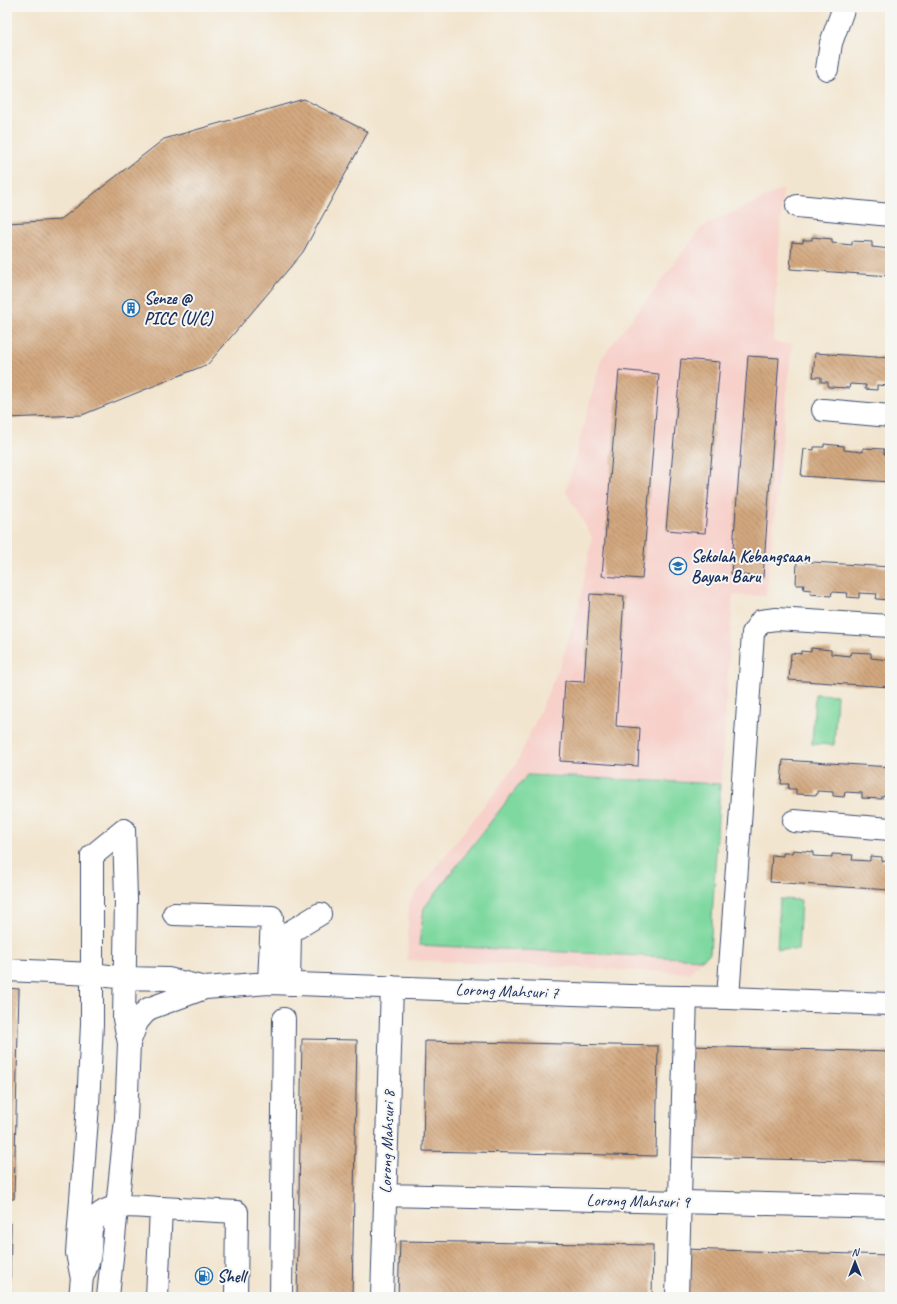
<svg xmlns="http://www.w3.org/2000/svg" width="897" height="1304" font-family="Caveat,sans-serif">
<defs>
<pattern id="building-back-hatch" width="6" height="6" patternUnits="userSpaceOnUse"><rect width="6" height="6" fill="#d2a77e"/><path d="M-1 5l2 2M0 0l6 6M5-1l2 2" fill="none" stroke="#aa886a"/></pattern>
</defs>
<rect width="100%" height="100%" fill="#f6f6f2"/>
<filter id="ink" filterUnits="userSpaceOnUse"><feTurbulence type="fractalNoise" baseFrequency=".025" numOctaves="2"/><feDisplacementMap in="SourceGraphic" scale="8" xChannelSelector="R" yChannelSelector="G"/><feConvolveMatrix kernelMatrix="1 2 1 2 8 2 1 2 1" color-interpolation-filters="sRGB"/></filter>
<filter id="wash" filterUnits="userSpaceOnUse"><feTurbulence type="fractalNoise" baseFrequency=".012" numOctaves="4" result="noise"/><feDisplacementMap in="SourceGraphic" scale="16" xChannelSelector="R" yChannelSelector="G"/><feGaussianBlur stdDeviation="0.9" result="paint"/><feColorMatrix in="noise" values="0 0 0 0 0 0 0 0 0 0 0 0 0 0 0 0 0 1.4 0 .05"/><feComposite in="paint" operator="in"/></filter>
<g filter="url(#wash)">
<rect width="100%" height="100%" fill="#f2e5cf"/>
<path fill="#f7d0ca" d="M 783,189 L 773,342 L 792,344 L 766,596 L 733,595 L 710,953 L 689,973 L 407,960 L 409,902 L 516,765 L 561,663 L 579,605 L 592,537 L 566,492 L 601,359 L 702,227 Z"/>
<path fill="#7ed89f" stroke="#4c847e" d="M 815,694 L 837,695 L 834,745 L 812,744 Z
M 527,775 L 720,784 L 710,953 L 703,959 L 419,945 L 424,908 Z
M 780,899 L 801,900 L 798,950 L 777,949 Z"/>
<g id="blocks">
<path fill="url(#building-back-hatch)" d="M 304,99 L 368,132 L 303,252 L 208,364 L 82,415 L 7,418 L 7,223 L 60,220 L 164,139 Z
M 812,237 L 832,239 L 832,243 L 852,245 L 852,241 L 872,242 L 872,247 L 890,249 L 890,276 L 790,269 L 792,242 L 803,243 L 803,240 L 812,240 Z
M 815,353 L 890,358 L 890,386 L 877,385 L 877,390 L 865,389 L 866,385 L 850,384 L 849,388 L 828,387 L 828,382 L 821,382 L 821,377 L 813,377 Z
M 748,356 L 779,358 L 763,577 L 731,574 Z
M 681,359 L 720,362 L 705,533 L 666,530 Z
M 619,370 L 659,374 L 642,579 L 602,576 Z
M 824,444 L 844,446 L 844,450 L 863,452 L 863,448 L 884,449 L 884,454 L 890,455 L 890,482 L 801,476 L 804,449 L 814,450 L 814,447 L 824,447 Z
M 797,561 L 890,567 L 890,600 L 876,599 L 877,594 L 859,593 L 859,598 L 847,597 L 848,593 L 832,592 L 831,596 L 810,594 L 811,590 L 803,589 L 804,585 L 796,585 Z
M 590,594 L 624,596 L 616,726 L 640,728 L 638,766 L 560,761 L 565,681 L 584,682 Z
M 811,648 L 831,650 L 831,654 L 850,656 L 851,652 L 871,653 L 871,658 L 888,660 L 888,655 L 890,655 L 890,687 L 789,680 L 791,653 L 801,654 L 801,651 L 811,652 Z
M 783,760 L 890,767 L 890,797 L 882,796 L 882,799 L 862,798 L 862,793 L 845,792 L 844,797 L 833,796 L 833,792 L 817,791 L 817,795 L 796,794 L 796,789 L 788,789 L 789,784 L 781,784 Z
M 793,850 L 813,852 L 813,856 L 832,857 L 832,854 L 853,855 L 852,860 L 870,861 L 870,856 L 882,857 L 882,861 L 890,862 L 890,890 L 770,882 L 772,855 L 783,856 L 783,853 L 792,853 Z
M 7,988 L 19,989 L 14,1199 L 7,1199 Z
M 302,1039 L 357,1040 L 352,1297 L 297,1297 Z
M 425,1041 L 658,1046 L 656,1156 L 423,1151 Z
M 690,1046 L 890,1052 L 890,1162 L 687,1157 Z
M 7,1224 L 11,1224 L 10,1297 L 7,1297 Z
M 400,1241 L 653,1245 L 652,1297 L 398,1297 Z
M 682,1249 L 890,1255 L 890,1297 L 683,1297 Z"/>
</g>
</g>
<g filter="url(#ink)">
<use href="#blocks" fill-opacity="0" stroke="#3b4a6f" stroke-width="1"/>
<g fill="none" stroke-linecap="round" stroke-linejoin="round">
<defs>
<path id="minor" d="M 827,69 L 831,43 L 844,7
M 797,206 L 890,215
M 823,410 L 890,416
M 794,821 L 890,829
M 174,914 L 272,917 L 269,983
M 7,970 L 92,974 L 125,978 L 168,979 L 205,988 L 269,983 L 630,996 L 728,998 L 890,1004
M 289,984 L 290,932 L 320,914
M 728,998 L 753,633 L 761,621 L 776,619 L 890,626
M 129,1043 L 137,1022 L 148,1009 L 205,988
M 385,1195 L 890,1207
M 161,1208 L 237,1212 L 236,1297
M 82,1279 L 77,1253 L 88,1105 L 92,1024 L 92,856 L 124,830
M 80,1297 C 81,1291 81,1284 82,1278 C 84,1271 88,1265 89,1258 C 91,1249 90,1239 91,1230 C 97,1198 138,1207 161,1208 L 157,1297
M 108,1297 L 126,1119 L 129,1043 L 124,1019 L 126,899 L 124,830
M 281,1297 L 284,1019
M 382,1297 L 392,987
M 677,1297 L 686,997"/>
</defs>
<use href="#minor" stroke="#3b4a6f" stroke-width="24"/>
<use href="#minor" stroke="#fff" stroke-width="22"/>
</g>
</g>
<defs>
<symbol id="building-ring" viewBox="-11 -11 22 22"><circle r="9.5" fill="#f6f6f2" stroke="#1f6fb2" stroke-width="1.5"/><path d="M-4-6H4V6H1V3H-1V6H-4ZM-2.5-4.3h1.7v1.8h-1.7ZM.8-4.3h1.7v1.8H.8ZM-2.5-1h1.7V.8h-1.7ZM.8-1h1.7V.8H.8Z" fill="#1f6fb2"/></symbol>
<symbol id="school-ring" viewBox="-11 -11 22 22"><circle r="9.5" fill="#f6f6f2" stroke="#1f6fb2" stroke-width="1.5"/><path d="M0-5L7-2L0 1L-7-2ZM-4 1L0 2.5L4 1V4Q0 6-4 4Z" fill="#1f6fb2"/></symbol>
<symbol id="fuel-ring" viewBox="-11 -11 22 22"><circle r="9.5" fill="#f6f6f2" stroke="#1f6fb2" stroke-width="1.5"/><path d="M-5.5-6h7V0h2V4h1.3V-2.5L3-4.5l.8-.8L6-3V5H2.5V1h-1V6h-7ZM-4.2-4.7v3.2H.2V-4.7Z" fill="#1f6fb2"/></symbol>
</defs>
<g fill-rule="evenodd">
<use href="#building-ring" x="121" y="298" width="20" height="20"/>
<use href="#school-ring" x="668" y="556" width="20" height="20"/>
<use href="#fuel-ring" x="194" y="1266" width="20" height="20"/>
</g>
<g text-anchor="middle" dominant-baseline="central" stroke-width="4" stroke-linejoin="round" paint-order="stroke">
<g font-size="17" font-weight="bold" fill="#1b2f5e" stroke="#f6f6f2" text-anchor="start">
<text x="144" y="298">Senze @<tspan x="144" dy="20">PICC (U/C)</tspan></text>
<text x="691" y="556">Sekolah Kebangsaan<tspan x="691" dy="20">Bayan Baru</tspan></text>
<text x="217" y="1276">Shell</text>
</g>
<g font-size="17" fill="#1b2f5e" stroke="#f6f6f2">
<text transform="translate(507 991) rotate(2)">Lorong Mahsuri 7</text>
<text transform="translate(387 1142) rotate(-88)">Lorong Mahsuri 8</text>
<text transform="translate(638 1201) rotate(1)">Lorong Mahsuri 9</text>
</g>
</g>
<rect width="897" height="1304" fill="none" stroke="#f6f6f2" stroke-width="24"/>
<g transform="translate(855 1262)" stroke="#f6f6f2" stroke-width="3" paint-order="stroke">
<path d="M0-3L7 15L0 10L-7 15Z" fill="#1b2f5e"/>
<text y="-6" font-size="11" font-weight="bold" text-anchor="middle" fill="#1b2f5e">N</text>
</g>
</svg>
